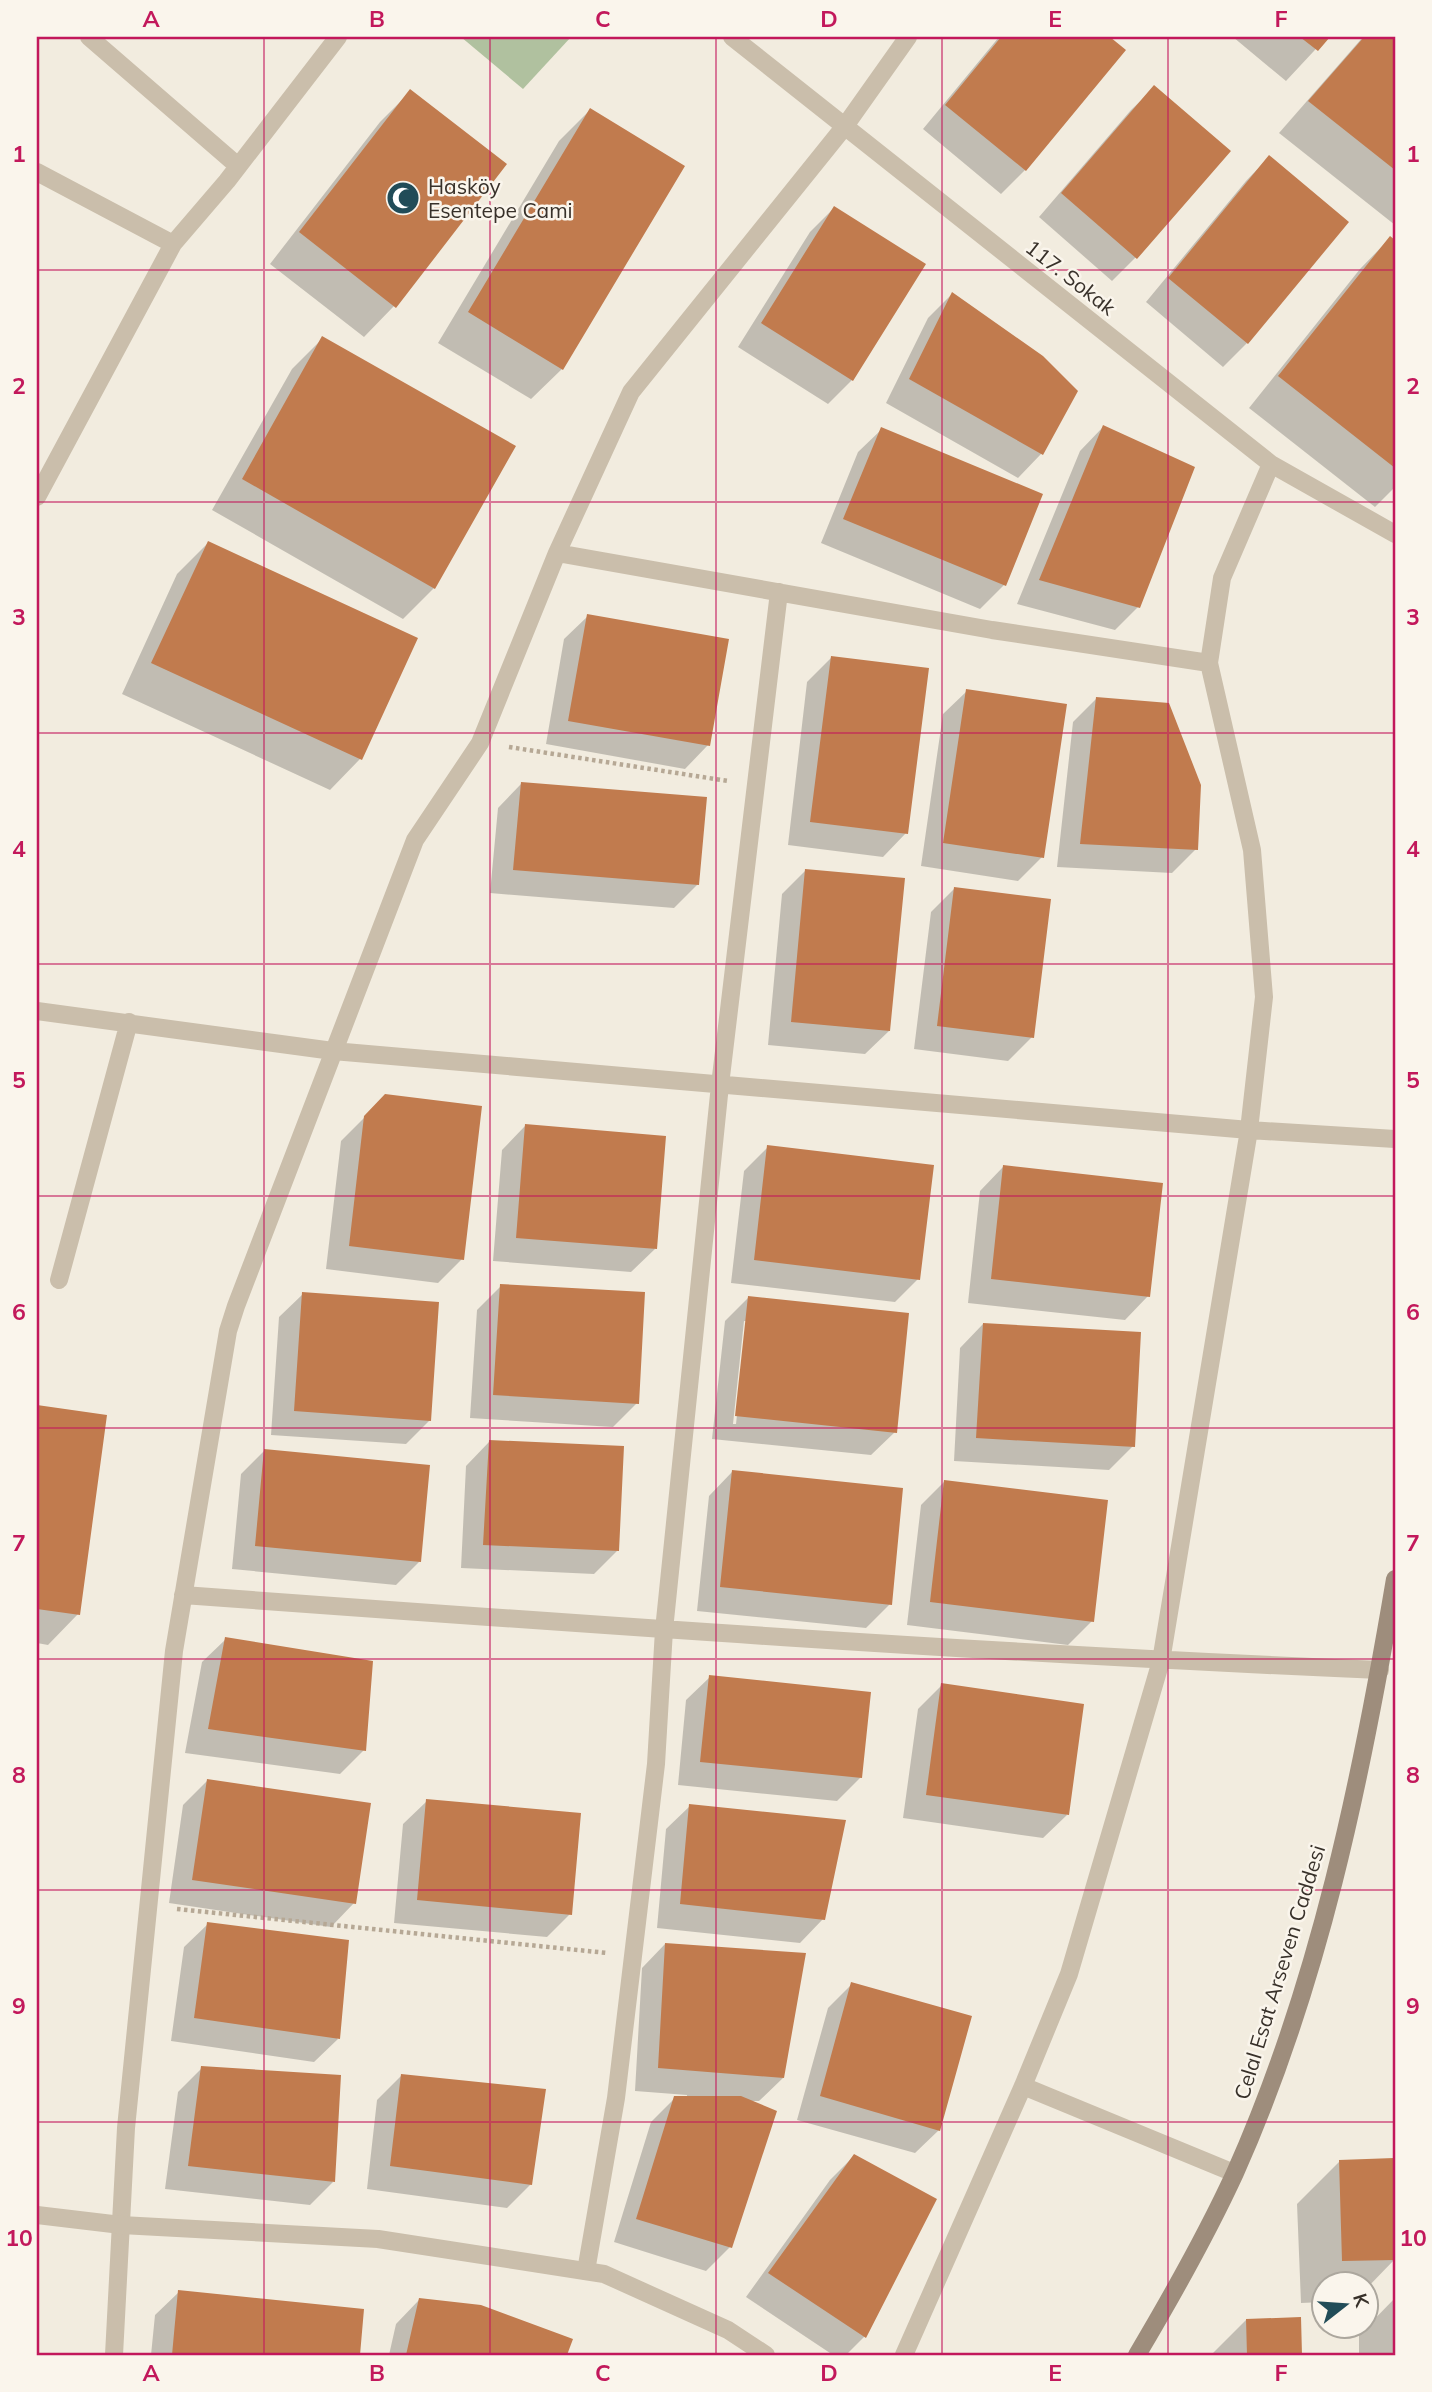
<svg xmlns="http://www.w3.org/2000/svg" width="1432" height="2392" font-family="Mulish,sans-serif">
<rect width="100%" height="100%" fill="#f2ecdf"/>
<path fill="#b0c19f" d="M 461,37 L 571,37 L 523,89 Z"/>
<path fill="#0003" fill-rule="evenodd" d="M 999,37 L 1107,37 L 1123,50 L 1025,170 L 1001,194 L 923,129 Z
M 1233,37 L 1327,37 L 1286,81 Z
M 1363,37 L 1395,37 L 1395,225 L 1279,133 Z
M 1155,87 L 1136,257 L 1112,281 L 1039,217 L 1131,110 Z
M 411,91 L 394,306 L 364,337 L 270,264 L 380,122 Z
M 590,110 L 562,369 L 531,399 L 438,343 L 559,141 Z
M 1269,157 L 1347,222 L 1247,343 L 1223,367 L 1146,302 L 1246,181 Z
M 834,208 L 852,380 L 828,404 L 738,347 L 810,232 Z
M 1390,238 L 1395,242 L 1395,487 L 1375,507 L 1249,408 L 1360,269 Z
M 952,294 L 1075,391 L 1041,454 L 1018,478 L 886,403 L 928,318 Z
M 323,338 L 513,447 L 434,588 L 403,619 L 212,510 L 292,369 Z
M 1103,427 L 1138,607 L 1115,630 L 1017,604 L 1080,451 Z
M 882,429 L 1041,495 L 1004,585 L 980,609 L 821,543 L 858,452 Z
M 208,543 L 416,639 L 360,759 L 330,790 L 122,694 L 177,574 Z
M 588,616 L 708,745 L 685,769 L 546,744 L 564,639 Z
M 831,658 L 906,833 L 883,857 L 788,845 L 807,682 Z
M 967,691 L 1042,857 L 1018,881 L 921,866 L 943,714 Z
M 1096,699 L 1196,849 L 1172,873 L 1057,867 L 1073,722 Z
M 521,784 L 698,884 L 674,908 L 490,893 L 498,808 Z
M 805,871 L 889,1031 L 865,1054 L 768,1045 L 782,894 Z
M 955,888 L 1032,1037 L 1008,1061 L 914,1049 L 931,912 Z
M 386,1096 L 462,1259 L 438,1283 L 326,1269 L 341,1141 Z
M 525,1126 L 655,1249 L 631,1272 L 493,1261 L 502,1150 Z
M 768,1147 L 918,1279 L 895,1302 L 731,1283 L 744,1171 Z
M 1003,1167 L 1148,1296 L 1125,1320 L 968,1303 L 980,1191 Z
M 501,1286 L 637,1403 L 613,1427 L 470,1418 L 477,1310 Z
M 303,1294 L 430,1420 L 406,1444 L 271,1435 L 279,1317 Z
M 749,1297 L 895,1432 L 871,1455 L 712,1439 L 725,1321 ZM 744,1321 L 747,1321 L 736,1424 L 733,1424 Z
M 983,1324 L 1133,1446 L 1109,1470 L 954,1461 L 960,1348 Z
M 37,1407 L 105,1417 L 78,1614 L 48,1645 L 37,1643 Z
M 489,1442 L 617,1551 L 594,1574 L 461,1568 L 466,1466 Z
M 265,1450 L 420,1561 L 396,1585 L 232,1569 L 241,1474 Z
M 732,1472 L 890,1604 L 866,1628 L 697,1611 L 709,1496 Z
M 945,1481 L 1092,1621 L 1068,1645 L 907,1625 L 921,1505 Z
M 226,1639 L 364,1750 L 340,1774 L 185,1753 L 202,1662 Z
M 710,1677 L 861,1777 L 837,1801 L 678,1785 L 686,1700 Z
M 942,1685 L 1067,1815 L 1043,1838 L 903,1818 L 918,1709 Z
M 207,1781 L 354,1903 L 331,1927 L 169,1903 L 183,1805 Z
M 427,1801 L 570,1914 L 547,1937 L 394,1923 L 403,1824 Z
M 690,1806 L 823,1919 L 800,1943 L 657,1928 L 666,1829 Z
M 208,1924 L 338,2039 L 314,2062 L 171,2041 L 184,1947 Z
M 665,1944 L 783,2078 L 759,2101 L 750,2101 L 730,2247 L 706,2271 L 614,2242 L 651,2122 L 675,2098 L 687,2098 L 687,2095 L 635,2091 L 642,1968 Z
M 852,1984 L 939,2130 L 915,2153 L 797,2120 L 828,2008 Z
M 202,2068 L 333,2182 L 310,2205 L 165,2189 L 178,2092 Z
M 401,2076 L 531,2184 L 507,2208 L 367,2189 L 377,2100 Z
M 854,2156 L 935,2200 L 864,2337 L 846,2355 L 833,2355 L 746,2297 L 830,2180 Z
M 1392,2160 L 1395,2259 L 1366,2289 L 1366,2284 L 1324,2284 L 1324,2302 L 1301,2303 L 1297,2204 L 1339,2162 Z
M 179,2292 L 362,2310 L 358,2355 L 151,2355 L 155,2315 Z
M 1395,2298 L 1395,2355 L 1359,2355 L 1359,2335 Z
M 419,2300 L 570,2340 L 565,2355 L 389,2355 L 396,2324 Z
M 1299,2319 L 1301,2355 L 1211,2355 L 1246,2320 Z
M 37,2336 L 39,2336 L 38,2355 L 37,2355 Z"/>
<path fill="#c17b4e" d="M 1001,37 L 1110,37 L 1126,50 L 1026,171 L 945,105 Z
M 1300,37 L 1330,37 L 1318,51 Z
M 1364,37 L 1395,37 L 1395,170 L 1308,101 Z
M 1154,85 L 1231,151 L 1137,259 L 1061,193 Z
M 410,89 L 507,164 L 396,308 L 299,232 Z
M 590,108 L 685,166 L 563,370 L 468,312 Z
M 1269,155 L 1349,222 L 1248,344 L 1168,278 Z
M 834,206 L 926,264 L 853,381 L 761,323 Z
M 1390,236 L 1395,240 L 1395,468 L 1278,376 Z
M 952,292 L 1043,356 L 1078,391 L 1043,455 L 909,379 Z
M 322,336 L 516,446 L 435,589 L 242,479 Z
M 1103,425 L 1195,467 L 1140,608 L 1039,580 Z
M 881,427 L 1043,494 L 1006,586 L 843,519 Z
M 208,541 L 418,638 L 362,760 L 151,663 Z
M 587,614 L 729,639 L 710,746 L 568,721 Z
M 831,656 L 929,668 L 908,834 L 810,822 Z
M 966,689 L 1067,704 L 1044,858 L 943,843 Z
M 1096,697 L 1169,703 L 1201,785 L 1198,850 L 1080,844 Z
M 521,782 L 707,797 L 699,885 L 513,870 Z
M 805,869 L 905,878 L 890,1031 L 791,1022 Z
M 954,887 L 1051,899 L 1034,1038 L 937,1026 Z
M 385,1094 L 482,1106 L 464,1260 L 349,1246 L 364,1116 Z
M 525,1124 L 666,1136 L 657,1249 L 516,1238 Z
M 767,1145 L 934,1165 L 920,1280 L 754,1260 Z
M 1003,1165 L 1163,1183 L 1150,1297 L 991,1279 Z
M 500,1284 L 645,1292 L 639,1404 L 493,1395 Z
M 302,1292 L 439,1302 L 431,1421 L 294,1411 Z
M 748,1296 L 909,1313 L 897,1433 L 735,1416 Z
M 983,1323 L 1141,1332 L 1135,1447 L 976,1438 Z
M 37,1405 L 107,1415 L 80,1615 L 37,1609 Z
M 489,1440 L 624,1446 L 619,1551 L 483,1545 Z
M 264,1449 L 430,1465 L 421,1562 L 255,1546 Z
M 732,1470 L 903,1488 L 892,1605 L 720,1587 Z
M 944,1480 L 1108,1500 L 1094,1622 L 930,1602 Z
M 225,1637 L 373,1661 L 366,1751 L 208,1729 Z
M 709,1675 L 871,1692 L 862,1778 L 700,1762 Z
M 941,1683 L 1084,1704 L 1069,1815 L 926,1795 Z
M 207,1779 L 371,1803 L 356,1904 L 192,1880 Z
M 426,1799 L 581,1813 L 572,1915 L 417,1900 Z
M 689,1804 L 846,1820 L 825,1920 L 680,1904 Z
M 207,1922 L 349,1940 L 340,2039 L 194,2018 Z
M 665,1943 L 806,1953 L 784,2078 L 658,2068 Z
M 851,1982 L 972,2016 L 940,2131 L 820,2096 Z
M 201,2066 L 341,2075 L 335,2182 L 188,2166 Z
M 401,2074 L 546,2089 L 532,2185 L 390,2166 Z
M 674,2096 L 741,2096 L 777,2111 L 732,2248 L 636,2219 Z
M 854,2154 L 937,2199 L 866,2338 L 768,2273 Z
M 1394,2158 L 1395,2260 L 1342,2261 L 1339,2160 Z
M 178,2290 L 364,2309 L 360,2355 L 172,2355 Z
M 419,2298 L 481,2305 L 573,2339 L 567,2355 L 406,2355 Z
M 1301,2317 L 1302,2355 L 1247,2355 L 1246,2319 Z"/>
<g fill="none" stroke-linecap="round" stroke-linejoin="round">
<path stroke="#b6a895" stroke-width="4.5" stroke-dasharray="3.5 3.5" stroke-linecap="butt" d="M 509,747 L 728,781
M 177,1909 L 607,1953"/>
<path stroke="#cabeab" stroke-width="18" d="M 89,37 L 238,166
M 732,37 L 1271,464 L 1395,534
M 37,172 L 173,244
M 37,497 L 173,244 L 227,181 L 338,37
M 557,553 L 992,630 L 1209,663 L 1252,850 L 1264,997 L 1249,1130 L 1395,1139
M 1209,663 L 1222,578 L 1271,464
M 37,1011 L 333,1051 L 1249,1130 L 1161,1661 L 1069,1974 L 1023,2086 L 904,2355
M 59,1280 L 129,1022
M 183,1595 C 582,1624 980,1653 1380,1670
M 1023,2086 L 1234,2173
M 586,2271 L 616,2098 L 656,1764 L 664,1630 L 720,1085 L 779,592
M 114,2355 L 126,2128 L 174,1651 L 228,1331 L 236,1306 L 415,840 L 480,743 L 557,553 L 631,392 L 845,126 L 908,37"/>
<path stroke="#cabeab" stroke-width="18" d="M 37,2215 L 121,2225 L 378,2239 L 604,2274 L 728,2330 L 766,2355"/>
<path stroke="#9e8d7c" stroke-width="18" d="M 1137,2355 C 1172,2296 1206,2236 1235,2173 C 1319,1985 1361,1781 1395,1579"/>
</g>
<path fill="none" stroke="#c2185b" stroke-width="2" stroke-opacity="0.55" d="M 264,37 L 264,2355M 490,37 L 490,2355M 716,37 L 716,2355M 942,37 L 942,2355M 1168,37 L 1168,2355M 37,270 L 1395,270M 37,502 L 1395,502M 37,733 L 1395,733M 37,964 L 1395,964M 37,1196 L 1395,1196M 37,1428 L 1395,1428M 37,1659 L 1395,1659M 37,1890 L 1395,1890M 37,2122 L 1395,2122"/>
<defs>
<symbol id="mosque-disc" viewBox="-11 -11 22 22"><circle r="9.5" fill="#214c58" stroke="#faf5ec"/><path d="M3.5-4.9A6 6 0 1 0 3.5 4.9A5 5 0 1 1 3.5-4.9Z" fill="#fff"/></symbol>
</defs>
<g fill-rule="evenodd">
<use href="#mosque-disc" x="384" y="179" width="38" height="38"/>
</g>
<g text-anchor="middle" dominant-baseline="central" stroke-width="5" stroke-linejoin="round" paint-order="stroke">
<g font-size="21" fill="#38312a" stroke="#faf5ec" text-anchor="start">
<text x="428" y="186">Hasköy<tspan x="428" dy="24">Esentepe Cami</tspan></text>
</g>
<g font-size="21" fill="#38312a" stroke="#faf5ec">
<text transform="translate(1071 277) rotate(38)">117. Sokak</text>
<text transform="translate(1279 1972) rotate(-73)">Celal Esat Arseven Caddesi</text>
</g>
</g>
<rect width="1432" height="2392" fill="none" stroke="#faf5ec" stroke-width="77"/>
<g transform="translate(1345 2305) rotate(73)"><circle r="33" fill="#faf5ec" stroke="#aca79e" stroke-width="2"/>
<path d="M0-5L12 26L0 18L-12 26Z" fill="#214c58"/>
<text y="-10" font-size="19" font-weight="bold" text-anchor="middle" fill="#38312a">K</text>
</g>
<rect x="38" y="38" width="1356" height="2316" fill="none" stroke="#c2185b" stroke-width="2.5"/>
<g font-size="23" text-anchor="middle" font-weight="bold" fill="#c2185b">
<text x="151" y="27">A</text>
<text x="377" y="27">B</text>
<text x="603" y="27">C</text>
<text x="829" y="27">D</text>
<text x="1055" y="27">E</text>
<text x="1281" y="27">F</text>
<text x="19" y="162">1</text>
<text x="1413" y="162">1</text>
<text x="19" y="394">2</text>
<text x="1413" y="394">2</text>
<text x="19" y="625">3</text>
<text x="1413" y="625">3</text>
<text x="19" y="857">4</text>
<text x="1413" y="857">4</text>
<text x="19" y="1088">5</text>
<text x="1413" y="1088">5</text>
<text x="19" y="1320">6</text>
<text x="1413" y="1320">6</text>
<text x="19" y="1551">7</text>
<text x="1413" y="1551">7</text>
<text x="19" y="1783">8</text>
<text x="1413" y="1783">8</text>
<text x="19" y="2014">9</text>
<text x="1413" y="2014">9</text>
<text x="19" y="2246">10</text>
<text x="1413" y="2246">10</text>
<text x="151" y="2381">A</text>
<text x="377" y="2381">B</text>
<text x="603" y="2381">C</text>
<text x="829" y="2381">D</text>
<text x="1055" y="2381">E</text>
<text x="1281" y="2381">F</text>
</g>
</svg>
